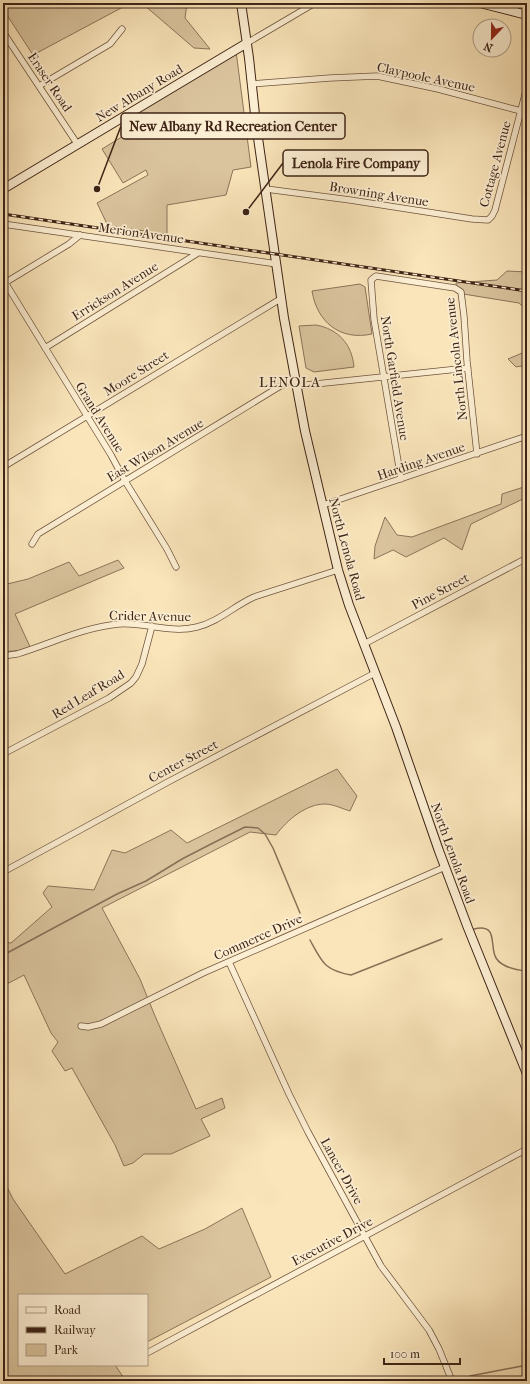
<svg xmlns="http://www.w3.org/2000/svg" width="530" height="1384" font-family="'IM FELL French Canon',serif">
<rect width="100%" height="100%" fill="#fae5ba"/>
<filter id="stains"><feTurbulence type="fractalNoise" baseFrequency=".005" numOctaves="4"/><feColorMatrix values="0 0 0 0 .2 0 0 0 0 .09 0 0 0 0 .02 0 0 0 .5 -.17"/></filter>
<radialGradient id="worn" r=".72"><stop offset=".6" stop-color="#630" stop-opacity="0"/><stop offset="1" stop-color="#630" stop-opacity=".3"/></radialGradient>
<path fill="#dac49e" stroke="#8c745a" d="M 3,3 L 171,3 L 172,7 L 175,3 L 187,3 L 185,18 L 210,49 L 194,48 L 144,5 L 123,7 L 33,55 L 5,12 L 3,13 Z
M 236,51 L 251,167 L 233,170 L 226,195 L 167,205 L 167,234 L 108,226 L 97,203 L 148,175 L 146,170 L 123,183 L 102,149 L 128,133 L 121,119 Z
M 507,271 L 527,272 L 527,310 L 519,303 L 457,293 L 456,283 L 497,280 Z
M 360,284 L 365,287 L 372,334 C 340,341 317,322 312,291 Z
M 316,325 C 338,329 352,344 354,367 L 314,372 L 306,368 L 299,326 Z
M 527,351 L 527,365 L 516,367 L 508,359 Z
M 527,486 L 527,497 L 471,524 L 462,550 L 444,538 L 406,557 L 393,550 L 374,559 L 375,546 L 385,517 L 397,535 L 412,537 L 501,504 L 502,494 Z
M 118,560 L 124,568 L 15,614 L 31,649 L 3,652 L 3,585 L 28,579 L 69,562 L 79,576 Z
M 337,769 L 357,796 L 350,811 C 343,809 333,804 325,804 C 306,804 287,820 276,835 L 250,832 L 102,908 L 140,979 L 155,1016 L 196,1109 L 222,1098 L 225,1108 L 201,1119 L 210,1136 L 171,1154 L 144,1154 L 133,1163 L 124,1166 L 115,1145 L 72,1068 L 65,1071 L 52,1051 L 58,1042 L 51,1033 L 24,975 L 3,986 L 3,942 L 11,943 L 52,907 L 43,893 L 48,886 L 94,890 L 112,850 L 125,853 L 171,830 L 187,843 Z
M 3,1179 L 13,1199 L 65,1274 L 142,1236 L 159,1249 L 205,1229 L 242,1208 L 271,1277 L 147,1342 L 147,1295 L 19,1295 L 19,1365 L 115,1365 L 126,1381 L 3,1381 Z"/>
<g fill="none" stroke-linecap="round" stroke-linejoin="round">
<path stroke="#887057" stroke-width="1.5" d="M 474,929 C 499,923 489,946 496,958 C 502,968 517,970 527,971
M 310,940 C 322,962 324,970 351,975 L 442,939
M 7,953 L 117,894 L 146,881 L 182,859 L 215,842 L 245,827 L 258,828 L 265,834 L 273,848 L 300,913
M 470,1376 L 527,1365"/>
<defs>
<path id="minor" d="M 514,11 L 516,3
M 3,32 L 78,145
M 247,43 L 315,3
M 252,84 L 330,78 L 377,76 L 438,89 L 521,111
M 39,86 L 110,44 L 122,29
M 266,189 L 350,200 L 472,219 L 488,220 L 492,216 L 495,210 L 527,87
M 3,224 L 277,264
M 3,279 L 111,455 L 125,481 L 167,549 L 176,567
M 3,284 L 69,244 L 80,235
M 45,348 L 198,253
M 296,386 L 468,368
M 3,467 L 282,298
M 401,479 L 374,319 L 371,280 L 376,276 L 455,288 L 461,292 L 464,316 L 467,361 L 477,454
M 323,505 L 527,436
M 32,544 L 38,534 L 287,382 L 295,380
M 364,644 L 527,558
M 3,656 L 17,654 C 50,644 84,627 119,624 C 145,622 171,634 197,627 C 218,622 234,606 254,597 L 338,570
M 3,754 L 109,698 L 131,683 L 136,677 L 142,664 L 152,626
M 3,872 L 166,783 L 375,673
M 229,962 L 289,1094 L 308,1132 L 381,1266 L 429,1330 L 439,1349 L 452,1381
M 81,1026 L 88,1027 L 101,1024 L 203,973 L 445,867
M 147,1353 L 527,1149"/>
<path id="secondary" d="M 241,3 L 249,58 L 256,124 L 284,318 L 305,431 L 338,570 L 349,605 L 396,727 L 439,851 L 468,928 L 527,1074
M 480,3 L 527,15
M 3,189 L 190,77 L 247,43"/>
</defs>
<use href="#minor" stroke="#6d543f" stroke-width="7"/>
<use href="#secondary" stroke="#3e2416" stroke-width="10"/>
<use href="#minor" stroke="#fceed2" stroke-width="5.5"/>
<use href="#secondary" stroke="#fceed2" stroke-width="8"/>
<defs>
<path id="rail" d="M 3,214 L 527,291"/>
</defs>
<use href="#rail" stroke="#3e2416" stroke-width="3"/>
<use href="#rail" stroke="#fceed2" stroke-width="1.5" stroke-dasharray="4.5" stroke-linecap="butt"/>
</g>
<g text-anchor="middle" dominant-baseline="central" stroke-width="3.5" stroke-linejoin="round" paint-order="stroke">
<g font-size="13" fill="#3e2416" stroke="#fceed2">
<text transform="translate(426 77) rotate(12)">Claypoole Avenue</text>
<text transform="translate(50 82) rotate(56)">Eraser Road</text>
<text transform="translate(139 93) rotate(-31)">New Albany Road</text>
<text transform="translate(495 164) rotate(-75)">Cottage Avenue</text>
<text transform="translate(379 194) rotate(9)">Browning Avenue</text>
<text transform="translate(141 233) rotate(8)">Merion Avenue</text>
<text transform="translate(115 291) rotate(-32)">Errickson Avenue</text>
<text transform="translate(456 359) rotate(-96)">North Lincoln Avenue</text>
<text transform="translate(136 373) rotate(-32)">Moore Street</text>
<text transform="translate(395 378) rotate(81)">North Garfield Avenue</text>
<text transform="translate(100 417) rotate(58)">Grand Avenue</text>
<text transform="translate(155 450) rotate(-31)">East Wilson Avenue</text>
<text transform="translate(421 461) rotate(-19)">Harding Avenue</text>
<text transform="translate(347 549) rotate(75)">North Lenola Road</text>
<text transform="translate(440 591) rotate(-28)">Pine Street</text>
<text transform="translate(150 616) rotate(1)">Crider Avenue</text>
<text transform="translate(88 694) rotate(-31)">Red Leaf Road</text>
<text transform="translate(183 761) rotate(-28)">Center Street</text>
<text transform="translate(453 853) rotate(70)">North Lenola Road</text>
<text transform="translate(258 937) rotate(-24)">Commerce Drive</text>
<text transform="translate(342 1171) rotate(61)">Lancer Drive</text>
<text transform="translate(332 1241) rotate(-28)">Executive Drive</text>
</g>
<g font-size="14" letter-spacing="1" fill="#3e2416" stroke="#fceed2">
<text x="290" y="382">LENOLA</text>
</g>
</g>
<path fill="none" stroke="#3e2416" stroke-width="1.5" d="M97 189L121 126M246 212L283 163"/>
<g fill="#3e2416" stroke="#fceed2" stroke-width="1.5">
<circle cx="97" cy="189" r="4"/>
<circle cx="246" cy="212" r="4"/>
</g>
<g fill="#fceed2" stroke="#3e2416" stroke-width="1.5">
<rect x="121" y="113" width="224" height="26" rx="4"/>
<rect x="283" y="150" width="145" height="26" rx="4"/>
</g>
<g font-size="14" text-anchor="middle" font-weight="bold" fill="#3e2416">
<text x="233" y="131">New Albany Rd Recreation Center</text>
<text x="356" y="168">Lenola Fire Company</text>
</g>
<rect width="530" height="1384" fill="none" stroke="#fae5ba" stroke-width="16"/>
<rect x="4" y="4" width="522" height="1376" fill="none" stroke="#3e2416" stroke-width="2"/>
<rect x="8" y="8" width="514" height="1368" fill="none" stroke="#3e2416"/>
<rect x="18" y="1294" width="130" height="72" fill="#fceed2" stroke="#b09d87"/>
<rect x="26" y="1307" width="20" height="6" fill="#fceed2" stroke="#b09d87"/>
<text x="54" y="1314" font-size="12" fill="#3e2416">Road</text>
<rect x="26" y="1327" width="20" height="6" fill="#3e2416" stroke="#b09d87"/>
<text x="54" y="1334" font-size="12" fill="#3e2416">Railway</text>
<rect x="26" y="1344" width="20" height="12" fill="#dac49e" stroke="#b09d87"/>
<text x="54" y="1354" font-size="12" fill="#3e2416">Park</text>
<g transform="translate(492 38) rotate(202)"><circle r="19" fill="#fceed2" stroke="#b09d87"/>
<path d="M0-3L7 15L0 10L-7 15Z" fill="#8f2418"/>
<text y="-6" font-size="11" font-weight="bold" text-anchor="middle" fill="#3e2416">N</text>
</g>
<path d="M384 1358v6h76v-6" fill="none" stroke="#3e2416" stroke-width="2"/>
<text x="390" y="1358" font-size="12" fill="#3e2416" stroke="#fceed2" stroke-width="3" paint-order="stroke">100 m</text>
<rect width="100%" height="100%" filter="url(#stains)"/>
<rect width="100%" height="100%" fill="url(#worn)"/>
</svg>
